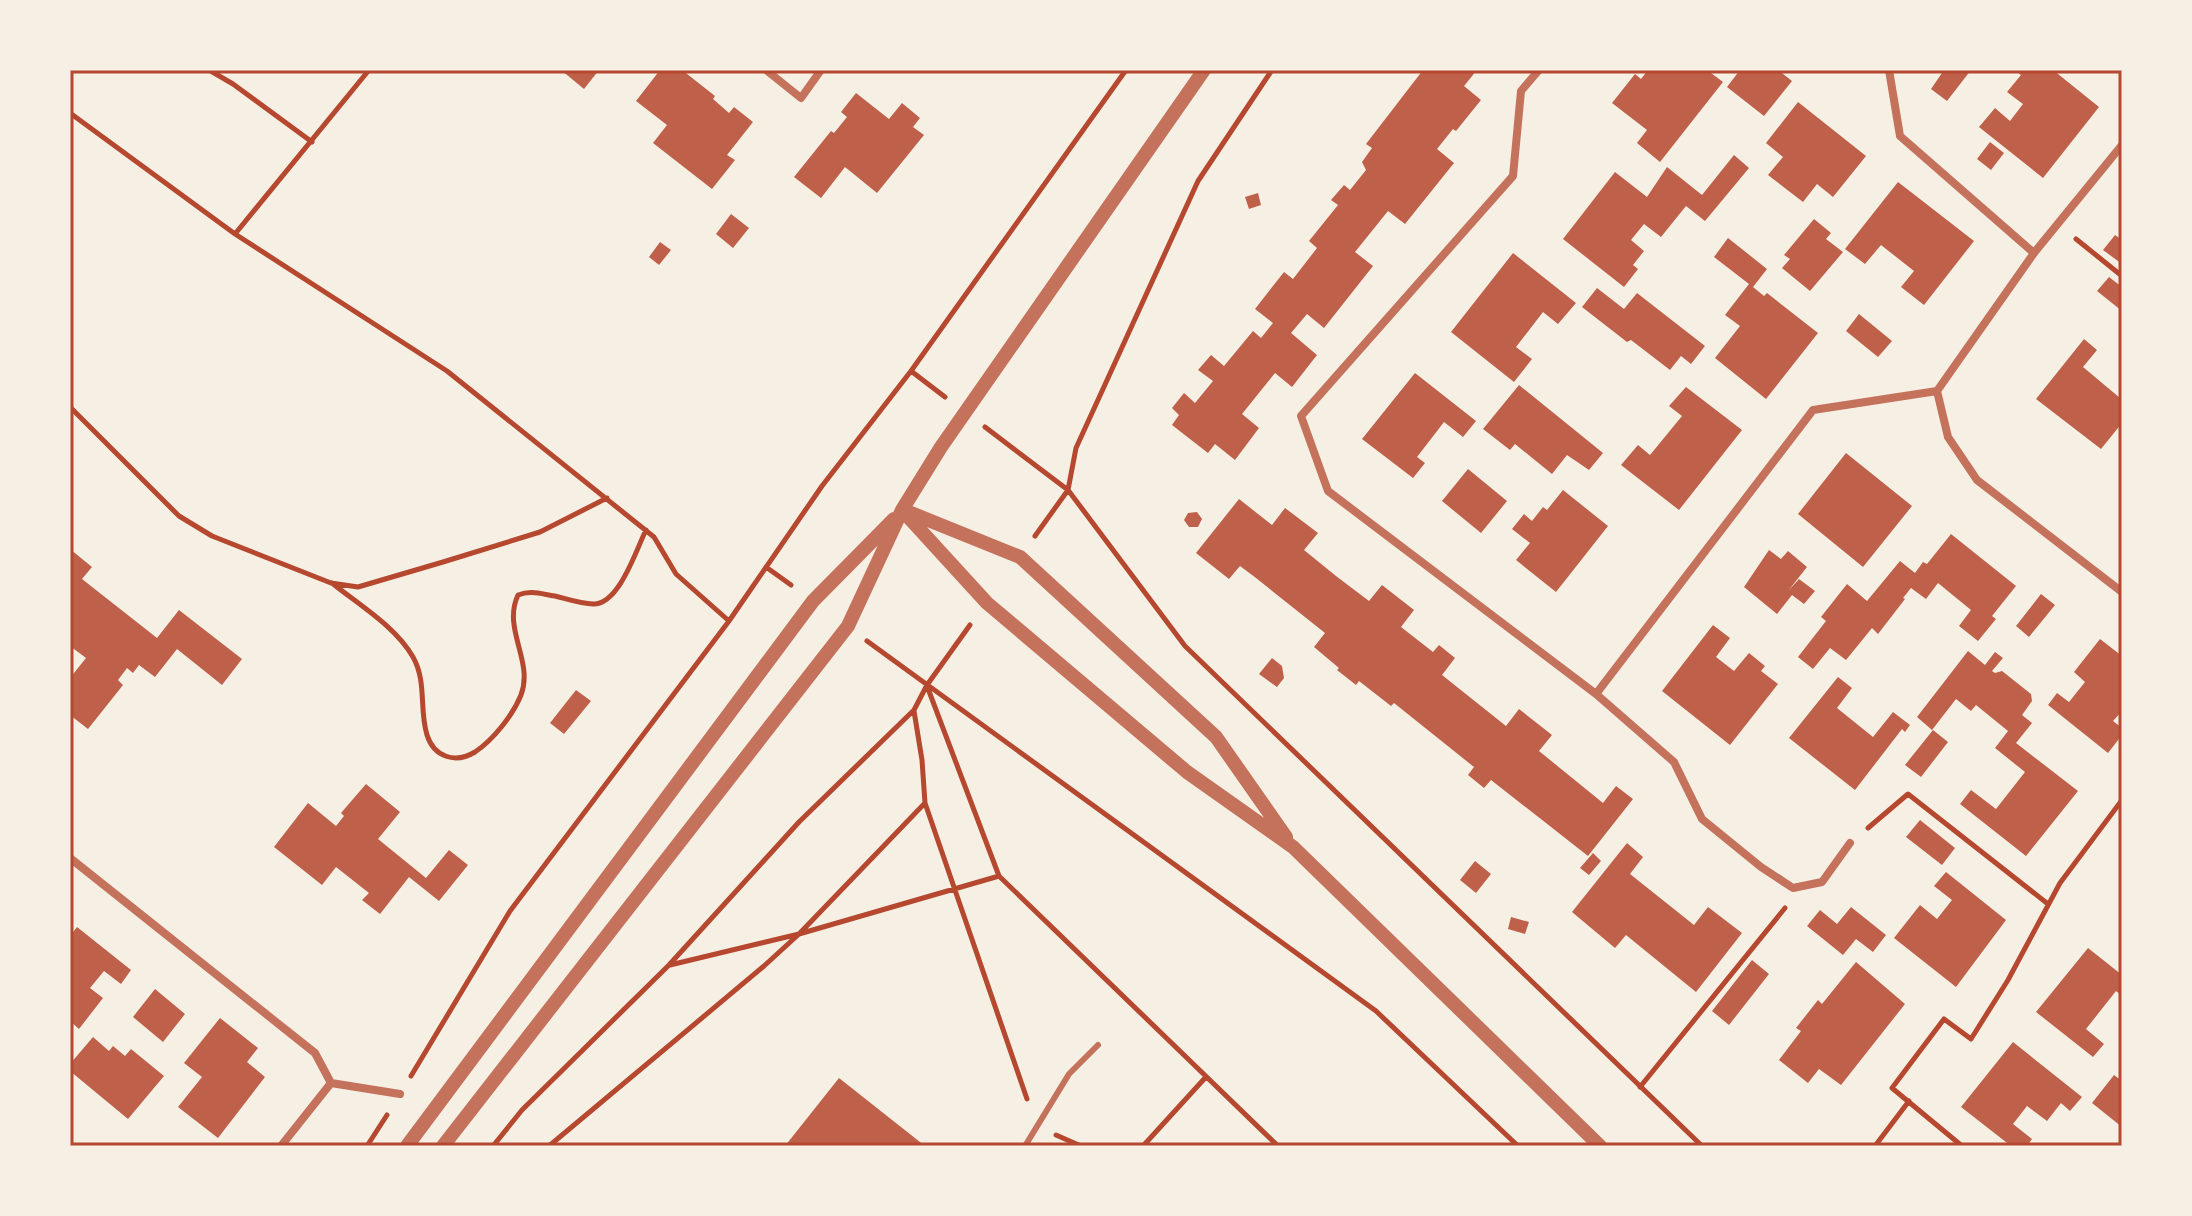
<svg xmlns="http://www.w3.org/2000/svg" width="2192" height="1216" font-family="'Fira Sans Condensed',sans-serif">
<rect width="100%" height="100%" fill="#f6efe4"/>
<path fill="#bf614a" d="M 561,70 L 599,70 L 584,89 Z
M 660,70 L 682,70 L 715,96 L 713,99 L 729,113 L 734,107 L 753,122 L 727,155 L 735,160 L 712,189 L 653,143 L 667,125 L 636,101 Z
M 1423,70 L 1477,70 L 1464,86 L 1481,100 L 1456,131 L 1453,129 L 1437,149 L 1454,163 L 1405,224 L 1388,211 L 1355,252 L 1373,266 L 1324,328 L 1307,314 L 1291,333 L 1317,355 L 1292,387 L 1275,373 L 1242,414 L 1259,428 L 1235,460 L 1215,444 L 1208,453 L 1172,425 L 1179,415 L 1172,408 L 1184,393 L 1195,403 L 1213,381 L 1198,370 L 1211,355 L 1224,366 L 1253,331 L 1261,338 L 1273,323 L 1255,309 L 1284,272 L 1293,279 L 1317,248 L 1309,241 L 1338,205 L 1331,200 L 1344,185 L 1350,190 L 1366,170 L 1362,162 L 1372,148 L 1366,144 Z
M 1648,70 L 1707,70 L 1723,82 L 1660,162 L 1637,143 L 1647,130 L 1612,103 L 1635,74 L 1641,79 Z
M 1740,70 L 1778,70 L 1792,81 L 1764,116 L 1727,87 Z
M 1944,70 L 1971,70 L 1947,101 L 1931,89 Z
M 2019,70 L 2053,70 L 2099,107 L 2043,178 L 1979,127 L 1995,108 L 2010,121 L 2023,104 L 2007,92 L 2021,75 L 2017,72 Z
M 856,93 L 889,119 L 902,103 L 920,118 L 913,127 L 924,135 L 877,193 L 845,167 L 821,198 L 794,177 L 831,131 L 834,133 L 847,117 L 841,112 Z
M 1798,102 L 1866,156 L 1833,197 L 1817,184 L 1803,202 L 1768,175 L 1783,157 L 1766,143 Z
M 1990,142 L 2004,153 L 1991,170 L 1977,159 Z
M 1734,155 L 1749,168 L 1705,221 L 1686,206 L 1661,237 L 1644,224 L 1631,240 L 1644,251 L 1633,265 L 1638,269 L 1624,287 L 1563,239 L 1615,172 L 1647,197 L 1667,167 L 1702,195 Z
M 1898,182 L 1974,241 L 1924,305 L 1901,287 L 1914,271 L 1881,245 L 1865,264 L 1845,249 Z
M 1258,193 L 1261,205 L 1249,209 L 1245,197 Z
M 731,214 L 749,228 L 733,248 L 716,234 Z
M 1814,219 L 1831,233 L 1826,239 L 1843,252 L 1810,291 L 1782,268 L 1790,259 L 1784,255 Z
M 2115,235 L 2122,240 L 2122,264 L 2103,250 Z
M 1728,238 L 1767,269 L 1753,287 L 1764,296 L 1767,293 L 1818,333 L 1766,399 L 1715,358 L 1740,326 L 1725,315 L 1749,284 L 1714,257 Z
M 660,242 L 671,250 L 659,265 L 649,257 Z
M 1513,253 L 1576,303 L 1558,324 L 1543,312 L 1516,347 L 1532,359 L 1514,382 L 1451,332 Z
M 2109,277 L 2122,287 L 2122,311 L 2097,291 Z
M 1597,288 L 1624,309 L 1637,293 L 1705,346 L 1691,364 L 1681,356 L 1670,370 L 1631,340 L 1627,342 L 1582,307 Z
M 1859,314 L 1892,341 L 1878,357 L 1846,331 Z
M 2084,339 L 2097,350 L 2083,367 L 2120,398 L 2122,395 L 2122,423 L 2101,449 L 2036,399 Z
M 1415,373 L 1476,421 L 1463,437 L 1444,422 L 1417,457 L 1425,463 L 1413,478 L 1362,439 Z
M 1519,385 L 1603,453 L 1589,470 L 1567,455 L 1552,474 L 1515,444 L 1510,450 L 1483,429 Z
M 1686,387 L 1742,430 L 1679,510 L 1621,465 L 1638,445 L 1650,455 L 1682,416 L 1669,406 Z
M 1846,453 L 1912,506 L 1863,567 L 1798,514 Z
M 1468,469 L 1507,501 L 1481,533 L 1442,501 Z
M 1563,490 L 1608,526 L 1556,592 L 1516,560 L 1530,543 L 1512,529 L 1524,514 L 1532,521 L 1543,507 L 1547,510 Z
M 1239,499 L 1272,525 L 1285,508 L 1318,533 L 1304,550 L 1336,576 L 1369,601 L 1382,585 L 1414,610 L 1401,627 L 1433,652 L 1439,645 L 1455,658 L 1442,675 L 1506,726 L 1519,709 L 1552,735 L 1539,751 L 1603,803 L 1616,786 L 1633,799 L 1588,856 L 1491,780 L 1484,788 L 1468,775 L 1474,767 L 1394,703 L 1391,706 L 1359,681 L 1356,685 L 1337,670 L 1339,668 L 1314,647 L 1325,633 L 1256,578 L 1240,566 L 1229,579 L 1196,553 Z
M 1197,512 L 1202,519 L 1198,527 L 1189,527 L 1184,520 L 1188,513 Z
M 1951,534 L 2016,586 L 1992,616 L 1996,619 L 1978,641 L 1959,626 L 1971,610 L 1938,583 L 1926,599 L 1911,588 L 1903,598 L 1905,599 L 1878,634 L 1872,628 L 1846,660 L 1830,648 L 1813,669 L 1798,657 L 1826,621 L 1821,617 L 1847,584 L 1867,601 L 1900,561 L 1915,573 L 1923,562 L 1927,564 Z
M 70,549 L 92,567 L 82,579 L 157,638 L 179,610 L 242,659 L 222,685 L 177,649 L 155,677 L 139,665 L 133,673 L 127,668 L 118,680 L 123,685 L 88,729 L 70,715 L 70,678 L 86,658 L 70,646 Z
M 1769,550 L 1781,559 L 1788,551 L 1807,567 L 1788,591 L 1799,579 L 1815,591 L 1804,604 L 1792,595 L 1777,614 L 1744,587 Z
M 2041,594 L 2055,605 L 2029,637 L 2016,626 Z
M 1713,625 L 1730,638 L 1716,657 L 1734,671 L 1749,653 L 1765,666 L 1761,671 L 1778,684 L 1730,745 L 1662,691 Z
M 2100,639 L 2122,656 L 2122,711 L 2113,721 L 2122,728 L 2122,735 L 2108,753 L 2048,705 L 2057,693 L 2069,702 L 2085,682 L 2074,672 Z
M 1968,651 L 1985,665 L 1995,652 L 2003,658 L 1992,671 L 1995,673 L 2002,671 L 2031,694 L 2032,701 L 2022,715 L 2032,723 L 2016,743 L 2078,791 L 2026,856 L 1960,804 L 1971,790 L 1996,809 L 2025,772 L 1995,748 L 2008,731 L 1976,705 L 1971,711 L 1956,699 L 1932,730 L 1917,717 Z
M 1272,658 L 1282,666 L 1284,678 L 1277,687 L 1259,674 Z
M 1838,677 L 1852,688 L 1837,708 L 1873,737 L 1893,712 L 1910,725 L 1905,732 L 1902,729 L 1855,790 L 1789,738 Z
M 576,690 L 591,701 L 564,734 L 550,723 Z
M 1933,730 L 1948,742 L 1921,777 L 1905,765 Z
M 366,784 L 400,812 L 378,839 L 426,878 L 449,850 L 468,865 L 439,901 L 409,877 L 380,914 L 362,900 L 369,893 L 336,867 L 322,885 L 274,847 L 308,803 L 336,826 L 344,816 L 341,813 Z
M 1920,820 L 1955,848 L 1942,865 L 1906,837 Z
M 1627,843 L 1643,857 L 1630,874 L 1694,925 L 1708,907 L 1742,933 L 1696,992 L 1626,935 L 1615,948 L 1572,912 Z
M 1593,853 L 1601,861 L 1589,875 L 1580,868 Z
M 1475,861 L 1491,874 L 1476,893 L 1460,880 Z
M 1946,872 L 2006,920 L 1956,987 L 1894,938 L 1920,905 L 1937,919 L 1952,900 L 1934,886 Z
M 1851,907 L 1886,935 L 1873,952 L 1856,939 L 1843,955 L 1807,926 L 1820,910 L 1837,924 Z
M 1511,917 L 1529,922 L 1525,934 L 1508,929 Z
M 77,927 L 131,970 L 121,984 L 104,971 L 90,988 L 103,998 L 79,1029 L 70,1021 L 70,936 Z
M 2088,948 L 2122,975 L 2122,996 L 2116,991 L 2086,1029 L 2104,1044 L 2093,1057 L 2036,1012 Z
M 1752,960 L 1769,974 L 1729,1025 L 1712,1011 Z
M 1856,962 L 1905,1004 L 1841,1085 L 1819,1069 L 1808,1083 L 1779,1060 L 1801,1031 L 1796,1028 L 1818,1000 L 1822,1004 Z
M 155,989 L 185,1014 L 163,1042 L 133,1017 Z
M 220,1018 L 258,1048 L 247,1062 L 265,1077 L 218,1138 L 178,1107 L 202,1077 L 184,1063 Z
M 93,1037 L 109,1051 L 113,1046 L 125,1056 L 131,1049 L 164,1076 L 128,1119 L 70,1071 L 70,1064 Z
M 2013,1042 L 2082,1097 L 2070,1111 L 2061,1103 L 2047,1121 L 2027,1106 L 2013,1124 L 2032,1139 L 2027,1146 L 2011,1146 L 1961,1107 Z
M 2114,1075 L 2122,1081 L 2122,1127 L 2092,1103 Z
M 839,1078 L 925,1146 L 785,1146 Z"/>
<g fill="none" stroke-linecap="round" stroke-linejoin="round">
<path stroke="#b5482f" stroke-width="5" d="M 209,70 L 233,84 L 312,142
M 70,113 L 235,234 L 447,371 L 654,537 L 676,574 L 729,621
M 235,234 L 369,70
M 2076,239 L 2122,276
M 911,371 L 945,397
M 70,407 L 179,516 L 212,536 L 331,583 L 358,587 L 443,562 L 540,532 L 607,498
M 985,427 L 1068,490 L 1185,646 L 1702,1146
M 1035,536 L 1068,490 L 1076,448 L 1198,181 L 1272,70
M 766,567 L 791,585
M 332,583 C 359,605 395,626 413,657 C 427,682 419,709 427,735 C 434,757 455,764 475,752 C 493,740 513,715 521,695 C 534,661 502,629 518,595 C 531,590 541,594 555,596 C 567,599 581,604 593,604 C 619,605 636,550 646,530
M 867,641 L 1376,1011 L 1518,1146
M 927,686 L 999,876 L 1278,1146
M 914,711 L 922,760 L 925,803 L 1027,1099
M 1868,828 L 1908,794 L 2048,904
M 670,965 L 799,934 L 999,876
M 411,1076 L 510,911 L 729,621 L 822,486 L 911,371 L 1126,70
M 1640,1087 L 1785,908
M 1056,1135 L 1081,1146
M 367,1146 L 387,1115
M 493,1146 L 522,1110 L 669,965 L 799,822 L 914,710 L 927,685 L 970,625
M 549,1146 L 764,966 L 799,934 L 925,803
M 1143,1146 L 1205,1078
M 1875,1146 L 1909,1101
M 1962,1146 L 1892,1088 L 1944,1019 L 1971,1039 L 2008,980 L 2060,883 L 2122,800"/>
<path stroke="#c5725c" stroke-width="6" d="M 1025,1146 L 1069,1074 L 1098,1045"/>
<path stroke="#c5725c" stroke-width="8" d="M 766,70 L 801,98 L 821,70
M 1539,70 L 1521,91 L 1513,176 L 1301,416 L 1328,491 L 1596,694 L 1674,762 L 1702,819 L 1761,867 L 1793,888 L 1822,882 L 1850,843
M 1889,70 L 1900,136 L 2034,253
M 2122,145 L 2034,253 L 1937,391 L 1948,437 L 1977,480 L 2122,592
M 1596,694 L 1813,410 L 1937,391
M 70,858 L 315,1053 L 331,1083
M 281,1146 L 331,1083 L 400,1094"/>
<path stroke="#c5725c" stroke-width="14" d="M 902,510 L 987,603 L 1187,772 L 1293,847 L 1600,1146
M 906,511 L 1020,557 L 1216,737 L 1286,837
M 407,1146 L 813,601 L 894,519
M 443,1146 L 848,626 L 902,510 L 941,447 L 1204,70"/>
</g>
<rect width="2192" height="1216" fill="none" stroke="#f6efe4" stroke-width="144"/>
<rect x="72" y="72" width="2048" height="1072" fill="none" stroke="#b5482f" stroke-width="3"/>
</svg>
